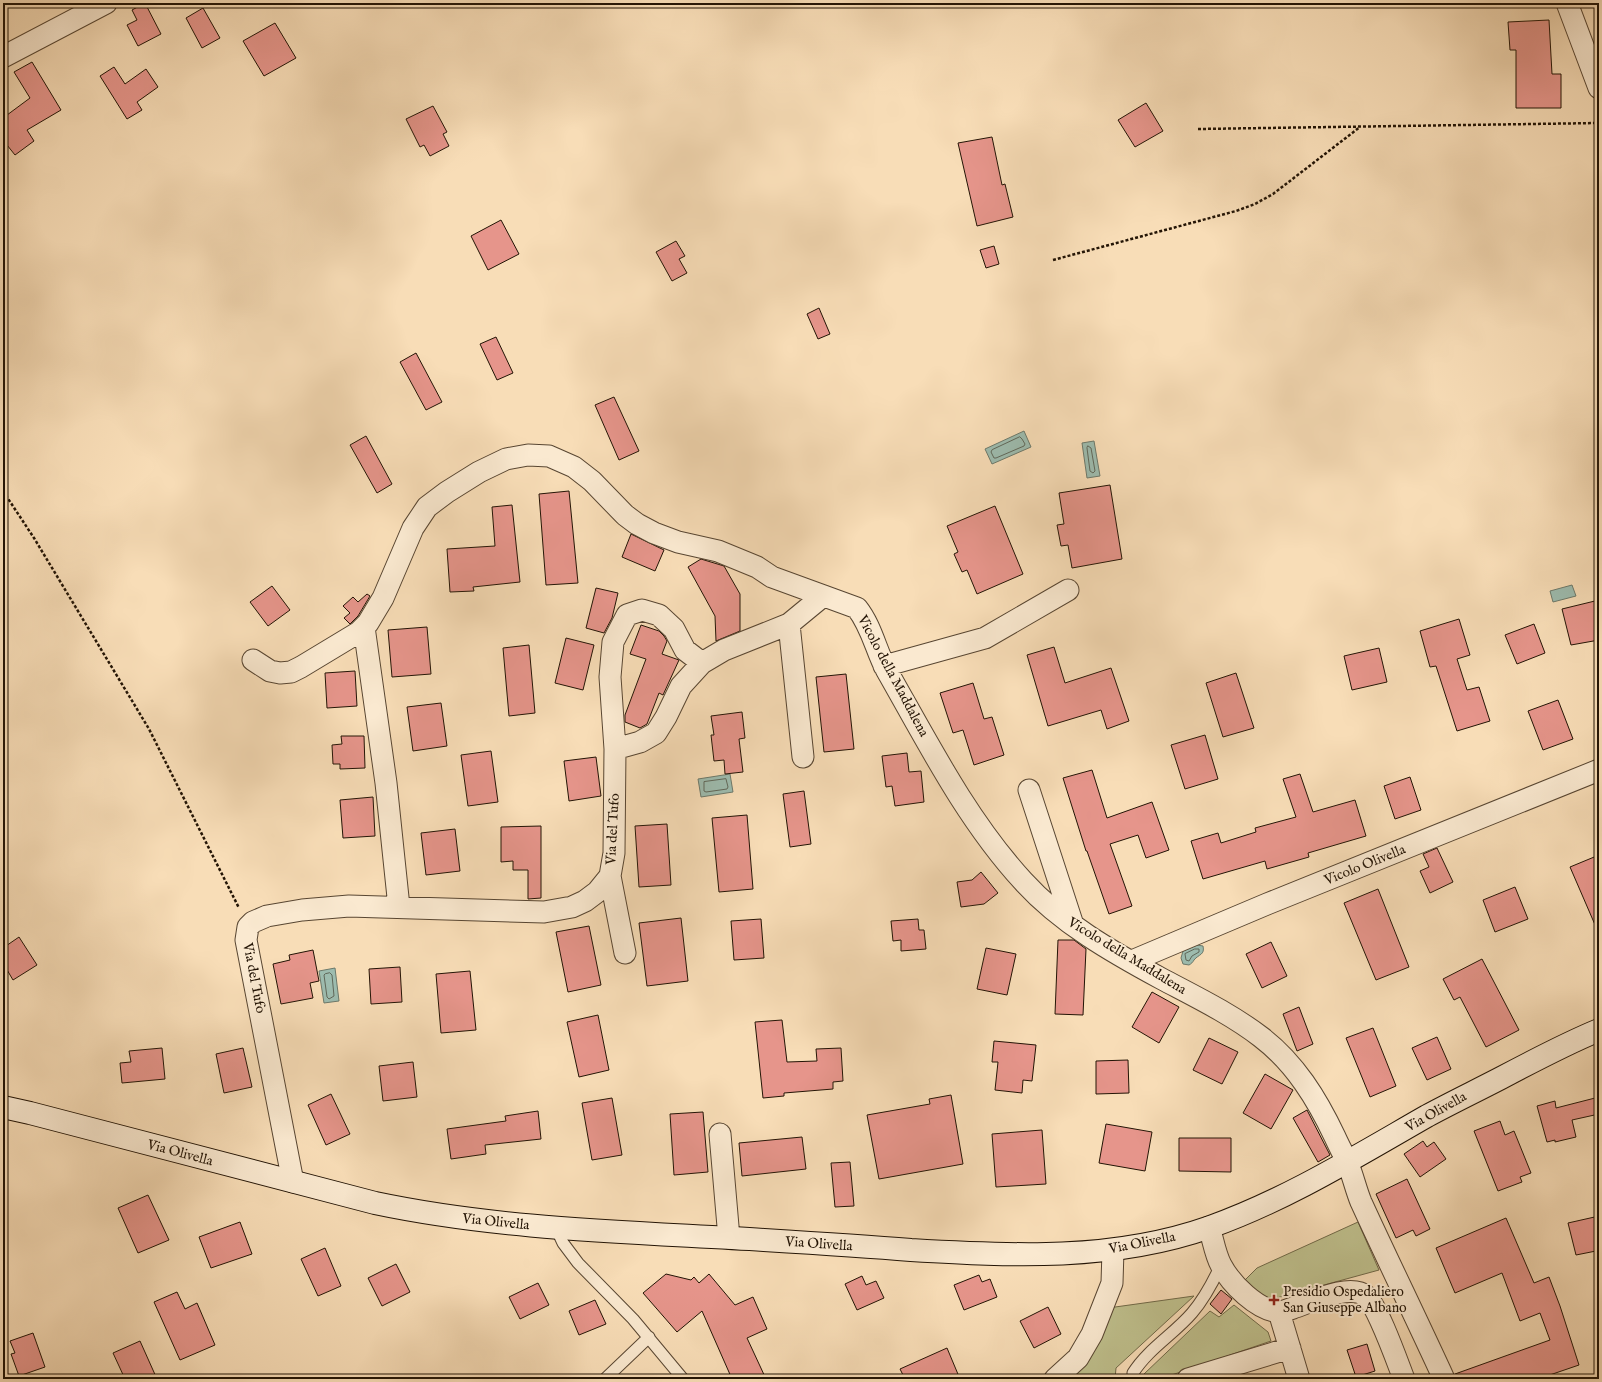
<svg xmlns="http://www.w3.org/2000/svg" width="1602" height="1382" font-family="'IM FELL English',serif">
<rect width="100%" height="100%" fill="#f8ddb7"/>
<filter id="stains"><feTurbulence type="fractalNoise" baseFrequency=".005" numOctaves="4"/><feColorMatrix values="0 0 0 0 .2 0 0 0 0 .09 0 0 0 0 .02 0 0 0 .5 -.17"/></filter>
<radialGradient id="worn" r=".72"><stop offset=".6" stop-color="#630" stop-opacity="0"/><stop offset="1" stop-color="#630" stop-opacity=".3"/></radialGradient>
<path fill="#bfc08d" stroke="#716a49" d="M 1358,1222 L 1379,1270 L 1273,1299 L 1260,1295 L 1242,1283 L 1257,1268 Z
M 1194,1296 L 1116,1368 L 1115,1379 L 1067,1379 L 1108,1308 Z
M 1234,1305 L 1268,1332 L 1271,1341 L 1160,1379 L 1148,1379 L 1144,1374 L 1210,1311 L 1219,1317 Z"/>
<path fill="#9dbcaf" stroke="#6c796b" d="M 1024,431 L 1031,447 L 992,464 L 985,449 Z
M 1094,441 L 1100,476 L 1087,478 L 1082,443 Z
M 1572,585 L 1576,596 L 1553,602 L 1550,591 Z
M 730,774 L 733,792 L 701,797 L 698,779 Z
M 1197,945 L 1203,946 C 1205,955 1199,954 1194,960 C 1193,962 1191,964 1189,965 L 1183,964 L 1181,958 L 1183,951 Z
M 335,968 L 339,1001 L 324,1003 L 319,971 Z"/>
<g fill="none" stroke-linecap="round" stroke-linejoin="round">
<path stroke="#60685a" stroke-width="1" d="M 1020,437 L 1022,439 L 1025,444 L 1024,446 L 996,458 L 994,458 L 991,452 L 992,450 Z
M 1088,446 L 1091,448 L 1095,471 L 1093,473 L 1090,471 L 1087,448 Z
M 726,779 L 728,787 L 727,789 L 706,792 L 704,791 L 704,782 Z
M 1195,949 L 1199,949 L 1199,952 L 1192,956 L 1189,961 L 1186,960 L 1185,954 Z
M 330,973 L 332,975 L 334,996 L 329,999 L 327,997 L 324,975 L 325,974 Z"/>
</g>
<path fill="#e6958b" stroke="#231405" d="M 145,3 L 161,34 L 138,46 L 127,25 L 137,20 L 132,10 Z
M 203,8 L 220,38 L 202,48 L 186,18 Z
M 1549,20 L 1552,74 L 1561,74 L 1561,108 L 1516,108 L 1516,50 L 1510,50 L 1508,22 Z
M 275,23 L 296,58 L 264,76 L 243,41 Z
M 32,62 L 61,110 L 27,130 L 34,141 L 15,155 L 3,140 L 3,118 L 30,98 L 14,72 Z
M 114,67 L 125,84 L 146,69 L 158,87 L 137,102 L 142,110 L 127,119 L 100,76 Z
M 1146,103 L 1163,131 L 1135,147 L 1118,120 Z
M 433,106 L 447,132 L 443,134 L 449,146 L 430,156 L 424,145 L 420,147 L 406,119 Z
M 992,137 L 1002,185 L 1005,184 L 1013,217 L 977,226 L 958,143 Z
M 501,220 L 519,254 L 488,270 L 471,236 Z
M 676,241 L 685,256 L 679,259 L 687,273 L 672,281 L 656,252 Z
M 994,246 L 999,264 L 986,268 L 980,250 Z
M 819,308 L 830,334 L 818,339 L 807,314 Z
M 496,337 L 513,373 L 497,380 L 480,344 Z
M 416,353 L 442,402 L 426,410 L 400,362 Z
M 614,397 L 639,451 L 619,460 L 595,405 Z
M 366,436 L 392,484 L 377,493 L 350,445 Z
M 1110,485 L 1122,559 L 1072,568 L 1068,545 L 1061,546 L 1057,525 L 1064,524 L 1059,493 Z
M 569,491 L 578,583 L 546,585 L 539,494 Z
M 512,505 L 520,582 L 473,587 L 474,591 L 450,592 L 447,549 L 495,546 L 492,507 Z
M 995,506 L 1023,574 L 977,594 L 967,570 L 962,572 L 954,554 L 958,552 L 947,526 Z
M 631,534 L 664,550 L 655,571 L 622,557 Z
M 701,559 L 724,566 L 740,594 L 740,631 L 716,641 L 715,616 L 688,567 Z
M 272,586 L 290,610 L 268,626 L 250,602 Z
M 596,588 L 618,593 L 612,618 L 604,633 L 586,628 Z
M 367,594 L 370,596 L 358,616 L 350,624 L 344,618 L 350,613 L 343,606 L 353,597 L 358,602 Z
M 1599,600 L 1599,640 L 1571,645 L 1562,609 Z
M 1459,619 L 1470,655 L 1457,659 L 1467,690 L 1479,687 L 1490,721 L 1457,731 L 1436,666 L 1430,667 L 1420,631 Z
M 1534,624 L 1545,653 L 1517,664 L 1505,635 Z
M 641,625 L 659,631 L 664,636 L 667,641 L 662,654 L 679,660 L 663,695 L 659,693 L 647,724 L 640,728 L 625,722 L 625,715 L 646,659 L 630,654 Z
M 427,627 L 431,674 L 392,677 L 388,630 Z
M 566,638 L 594,645 L 583,690 L 555,683 Z
M 529,645 L 535,713 L 509,716 L 503,648 Z
M 1054,647 L 1065,683 L 1111,668 L 1129,721 L 1107,729 L 1101,710 L 1048,726 L 1027,655 Z
M 1379,648 L 1387,682 L 1352,690 L 1344,656 Z
M 355,671 L 357,706 L 327,708 L 325,673 Z
M 1236,673 L 1254,728 L 1223,737 L 1206,683 Z
M 846,674 L 854,749 L 824,752 L 816,677 Z
M 973,683 L 984,719 L 992,717 L 1004,755 L 974,765 L 963,730 L 953,733 L 940,693 Z
M 1558,700 L 1573,739 L 1543,750 L 1528,711 Z
M 441,703 L 447,746 L 413,751 L 407,707 Z
M 742,712 L 745,738 L 739,739 L 743,772 L 725,774 L 724,760 L 714,761 L 711,735 L 714,735 L 711,716 Z
M 1205,735 L 1218,779 L 1185,789 L 1171,745 Z
M 341,736 L 364,736 L 365,768 L 340,769 L 340,764 L 333,764 L 332,745 L 342,744 Z
M 491,751 L 498,802 L 468,806 L 461,755 Z
M 907,753 L 909,772 L 921,771 L 924,802 L 895,806 L 892,786 L 886,787 L 882,756 Z
M 596,757 L 601,796 L 569,801 L 564,761 Z
M 1092,770 L 1107,818 L 1152,802 L 1169,850 L 1146,858 L 1138,835 L 1110,844 L 1132,906 L 1109,914 L 1087,851 L 1086,851 L 1063,778 Z
M 1300,774 L 1313,812 L 1355,800 L 1366,836 L 1308,853 L 1309,857 L 1267,869 L 1265,861 L 1203,879 L 1191,841 L 1218,833 L 1221,843 L 1256,832 L 1255,828 L 1296,817 L 1283,779 Z
M 1410,777 L 1421,810 L 1395,819 L 1384,786 Z
M 804,791 L 811,844 L 790,847 L 783,794 Z
M 373,797 L 375,836 L 343,838 L 340,800 Z
M 747,815 L 753,889 L 719,892 L 712,818 Z
M 667,824 L 671,885 L 639,887 L 635,826 Z
M 541,826 L 541,898 L 528,899 L 528,870 L 513,870 L 513,861 L 501,862 L 501,827 Z
M 455,829 L 460,871 L 426,875 L 421,833 Z
M 1437,848 L 1453,882 L 1430,893 L 1420,871 L 1429,867 L 1423,854 Z
M 1599,855 L 1599,934 L 1570,867 Z
M 981,872 L 998,893 L 984,904 L 961,907 L 957,882 L 972,880 Z
M 1515,887 L 1528,919 L 1495,932 L 1483,900 Z
M 1378,889 L 1409,967 L 1376,980 L 1344,903 Z
M 681,918 L 688,981 L 647,986 L 639,923 Z
M 761,919 L 764,958 L 734,960 L 731,921 Z
M 918,919 L 919,930 L 924,930 L 926,949 L 901,951 L 901,940 L 893,941 L 891,921 Z
M 589,926 L 601,985 L 568,992 L 556,932 Z
M 19,937 L 37,965 L 13,980 L 3,963 L 3,948 Z
M 1058,940 L 1074,940 L 1086,949 L 1083,1015 L 1055,1014 Z
M 1271,942 L 1287,976 L 1262,988 L 1246,954 Z
M 986,948 L 1016,954 L 1007,995 L 977,989 Z
M 313,950 L 319,981 L 310,983 L 313,998 L 281,1004 L 273,964 L 290,960 L 289,955 Z
M 1482,959 L 1519,1030 L 1486,1047 L 1460,997 L 1454,1000 L 1443,979 Z
M 400,967 L 402,1002 L 371,1004 L 369,969 Z
M 470,971 L 476,1030 L 441,1033 L 436,974 Z
M 1152,992 L 1179,1007 L 1159,1043 L 1132,1027 Z
M 1299,1007 L 1313,1044 L 1297,1051 L 1283,1014 Z
M 598,1015 L 609,1070 L 579,1077 L 567,1022 Z
M 782,1020 L 787,1062 L 817,1061 L 816,1049 L 841,1048 L 843,1081 L 833,1082 L 833,1089 L 784,1093 L 784,1096 L 763,1098 L 755,1022 Z
M 1373,1028 L 1396,1086 L 1370,1097 L 1346,1038 Z
M 1437,1037 L 1451,1069 L 1427,1080 L 1412,1048 Z
M 1209,1038 L 1238,1052 L 1222,1084 L 1193,1070 Z
M 994,1041 L 1036,1045 L 1032,1081 L 1023,1080 L 1022,1093 L 995,1090 L 998,1062 L 992,1062 Z
M 162,1048 L 165,1079 L 122,1083 L 120,1063 L 131,1062 L 129,1051 Z
M 243,1048 L 252,1087 L 224,1093 L 216,1054 Z
M 1128,1060 L 1129,1093 L 1096,1094 L 1096,1061 Z
M 413,1062 L 417,1097 L 383,1101 L 379,1066 Z
M 1265,1074 L 1293,1090 L 1271,1129 L 1243,1113 Z
M 331,1094 L 350,1134 L 326,1145 L 308,1105 Z
M 951,1095 L 963,1164 L 879,1179 L 867,1115 L 930,1104 L 929,1099 Z
M 1599,1097 L 1599,1114 L 1572,1120 L 1576,1137 L 1555,1142 L 1555,1140 L 1547,1142 L 1537,1106 L 1555,1101 L 1556,1108 Z
M 612,1098 L 622,1155 L 592,1160 L 582,1103 Z
M 1307,1110 L 1330,1155 L 1318,1162 L 1293,1118 Z
M 538,1111 L 541,1139 L 485,1145 L 486,1154 L 451,1159 L 447,1129 L 506,1121 L 505,1116 Z
M 703,1112 L 708,1172 L 674,1175 L 670,1114 Z
M 1500,1121 L 1505,1135 L 1514,1131 L 1531,1173 L 1520,1177 L 1522,1182 L 1498,1191 L 1474,1131 Z
M 1106,1124 L 1152,1132 L 1145,1171 L 1099,1163 Z
M 1042,1130 L 1046,1184 L 996,1187 L 992,1134 Z
M 802,1137 L 806,1169 L 742,1176 L 739,1143 Z
M 1179,1138 L 1231,1138 L 1231,1172 L 1179,1171 Z
M 1423,1141 L 1427,1147 L 1434,1142 L 1446,1159 L 1420,1177 L 1404,1154 Z
M 850,1162 L 854,1206 L 835,1207 L 831,1163 Z
M 1407,1179 L 1430,1229 L 1416,1236 L 1413,1230 L 1396,1238 L 1376,1194 Z
M 148,1195 L 169,1240 L 138,1253 L 118,1208 Z
M 1599,1216 L 1599,1247 L 1595,1248 L 1596,1251 L 1576,1255 L 1568,1223 Z
M 1506,1218 L 1534,1283 L 1549,1277 L 1560,1306 L 1579,1365 L 1538,1379 L 1456,1379 L 1455,1374 L 1550,1340 L 1540,1313 L 1520,1321 L 1502,1273 L 1455,1293 L 1436,1248 Z
M 240,1222 L 252,1254 L 211,1268 L 199,1237 Z
M 325,1248 L 341,1286 L 318,1296 L 301,1259 Z
M 396,1264 L 410,1292 L 382,1306 L 368,1278 Z
M 666,1274 L 691,1280 L 694,1277 L 699,1283 L 709,1274 L 735,1305 L 753,1297 L 767,1329 L 747,1338 L 766,1379 L 732,1379 L 702,1311 L 677,1332 L 643,1293 Z
M 979,1275 L 982,1282 L 990,1279 L 997,1297 L 964,1310 L 954,1285 Z
M 862,1276 L 866,1285 L 876,1281 L 884,1298 L 857,1310 L 845,1284 Z
M 538,1283 L 549,1305 L 520,1319 L 509,1297 Z
M 1221,1290 L 1232,1299 L 1221,1314 L 1210,1304 Z
M 177,1292 L 185,1309 L 197,1303 L 215,1345 L 180,1360 L 154,1302 Z
M 595,1300 L 606,1324 L 579,1335 L 569,1311 Z
M 1048,1307 L 1061,1334 L 1034,1348 L 1020,1321 Z
M 33,1333 L 45,1367 L 19,1376 L 11,1354 L 15,1353 L 10,1341 Z
M 140,1341 L 157,1379 L 125,1379 L 113,1353 Z
M 1367,1344 L 1375,1371 L 1356,1377 L 1347,1350 Z
M 947,1348 L 960,1379 L 905,1379 L 900,1369 Z"/>
<g fill="none" stroke-linecap="round" stroke-linejoin="round">
<defs>
<path id="service" d="M 556,1228 L 563,1243 L 578,1263 L 633,1319 L 683,1379
M 605,1379 L 649,1337
M 1135,1379 L 1133,1373 C 1148,1349 1174,1334 1192,1313 C 1205,1298 1213,1282 1221,1265"/>
<path id="minor" d="M 1567,3 L 1599,88
M 3,57 L 106,3
M 789,624 L 803,757
M 364,627 L 386,783 L 399,907
M 253,660 L 270,671 L 280,673 L 291,672 L 301,667 L 359,632 L 368,623 L 383,598 L 413,528 L 427,507 L 447,492 L 479,472 L 506,459 L 528,455 L 549,456 L 574,467 L 592,481 L 625,515 L 637,524 L 654,533 L 678,542 L 718,551 L 757,567 L 772,577 L 857,608 C 872,627 876,651 887,671 C 928,743 967,820 1023,881 C 1061,923 1112,952 1162,979 C 1196,997 1231,1014 1261,1037 C 1295,1063 1317,1099 1335,1137 C 1339,1146 1344,1155 1348,1164 C 1353,1176 1356,1190 1361,1202 C 1388,1261 1417,1320 1444,1379
M 884,666 L 985,638 L 1068,590
M 615,749 L 640,742 L 656,733 L 666,717 L 681,686 L 702,663 L 724,650 L 789,624 L 823,596
M 1029,790 L 1073,925
M 610,876 L 625,953
M 1132,961 L 1267,904 L 1599,770
M 720,1134 L 729,1238
M 293,1182 L 246,940 L 248,927 L 253,922 L 267,916 L 302,910 L 349,906 L 544,912 L 572,907 L 585,901 L 597,892 L 610,876 L 614,853 L 615,749 L 610,677 L 613,642 L 627,615 L 642,610 L 659,615 L 674,629 L 685,650 L 702,663
M 1209,1227 C 1213,1239 1215,1254 1221,1265 C 1231,1284 1257,1310 1279,1312 C 1283,1312 1289,1309 1293,1308 C 1311,1302 1350,1283 1366,1296 C 1378,1307 1397,1361 1404,1379
M 1279,1312 L 1299,1379
M 1055,1379 L 1078,1358 L 1092,1334 L 1112,1283 L 1113,1250
M 1188,1379 L 1290,1348"/>
<path id="secondary" d="M 3,1107 L 30,1113 L 375,1203 C 503,1230 634,1232 764,1240 C 813,1243 862,1246 911,1250 C 1012,1256 1114,1261 1210,1227 C 1286,1200 1357,1156 1427,1116 C 1451,1103 1476,1091 1501,1078 C 1533,1061 1565,1044 1599,1030"/>
</defs>
<use href="#service" stroke="#584632" stroke-width="13"/>
<use href="#minor" stroke="#584632" stroke-width="23"/>
<use href="#secondary" stroke="#231405" stroke-width="24"/>
<path stroke="#231405" stroke-width="2.5" stroke-dasharray="3 2" stroke-linecap="butt" d="M 1198,129 L 1599,123
M 1053,260 L 1236,211 L 1255,204 L 1273,194 L 1360,127
M 3,491 L 34,538 L 149,729 L 239,908"/>
<use href="#service" stroke="#fae9d0" stroke-width="11"/>
<use href="#minor" stroke="#fae9d0" stroke-width="21"/>
<use href="#secondary" stroke="#fae9d0" stroke-width="22"/>
</g>
<path fill="#8f2418" stroke="#fae9d0" stroke-width="1.5" d="M1272 1294h4v4h4v4h-4v4h-4v-4h-4v-4h4z"/>
<g text-anchor="middle" dominant-baseline="central" stroke-width="4" stroke-linejoin="round" paint-order="stroke">
<g font-size="14" fill="#231405" stroke="#fae9d0">
<text transform="translate(893 676) rotate(62)">Vicolo della Maddalena</text>
<text transform="translate(613 829) rotate(-87)">Via del Tufo</text>
<text transform="translate(1365 865) rotate(-22)">Vicolo Olivella</text>
<text transform="translate(1127 956) rotate(31)">Vicolo della Maddalena</text>
<text transform="translate(254 978) rotate(79)">Via del Tufo</text>
<text transform="translate(1436 1112) rotate(-29)">Via Olivella</text>
<text transform="translate(180 1153) rotate(15)">Via Olivella</text>
<text transform="translate(496 1222) rotate(6)">Via Olivella</text>
<text transform="translate(1142 1243) rotate(-11)">Via Olivella</text>
<text transform="translate(819 1244) rotate(4)">Via Olivella</text>
</g>
<g font-size="14" fill="#231405" stroke="#fae9d0" text-anchor="start">
<text x="1283" y="1292">Presidio Ospedaliero<tspan x="1283" dy="16">San Giuseppe Albano</tspan></text>
</g>
</g>
<rect width="1602" height="1382" fill="none" stroke="#f8ddb7" stroke-width="16"/>
<rect x="4" y="4" width="1594" height="1374" fill="none" stroke="#231405" stroke-width="2"/>
<rect x="8" y="8" width="1586" height="1366" fill="none" stroke="#231405"/>
<rect width="100%" height="100%" filter="url(#stains)"/>
<rect width="100%" height="100%" fill="url(#worn)"/>
</svg>
